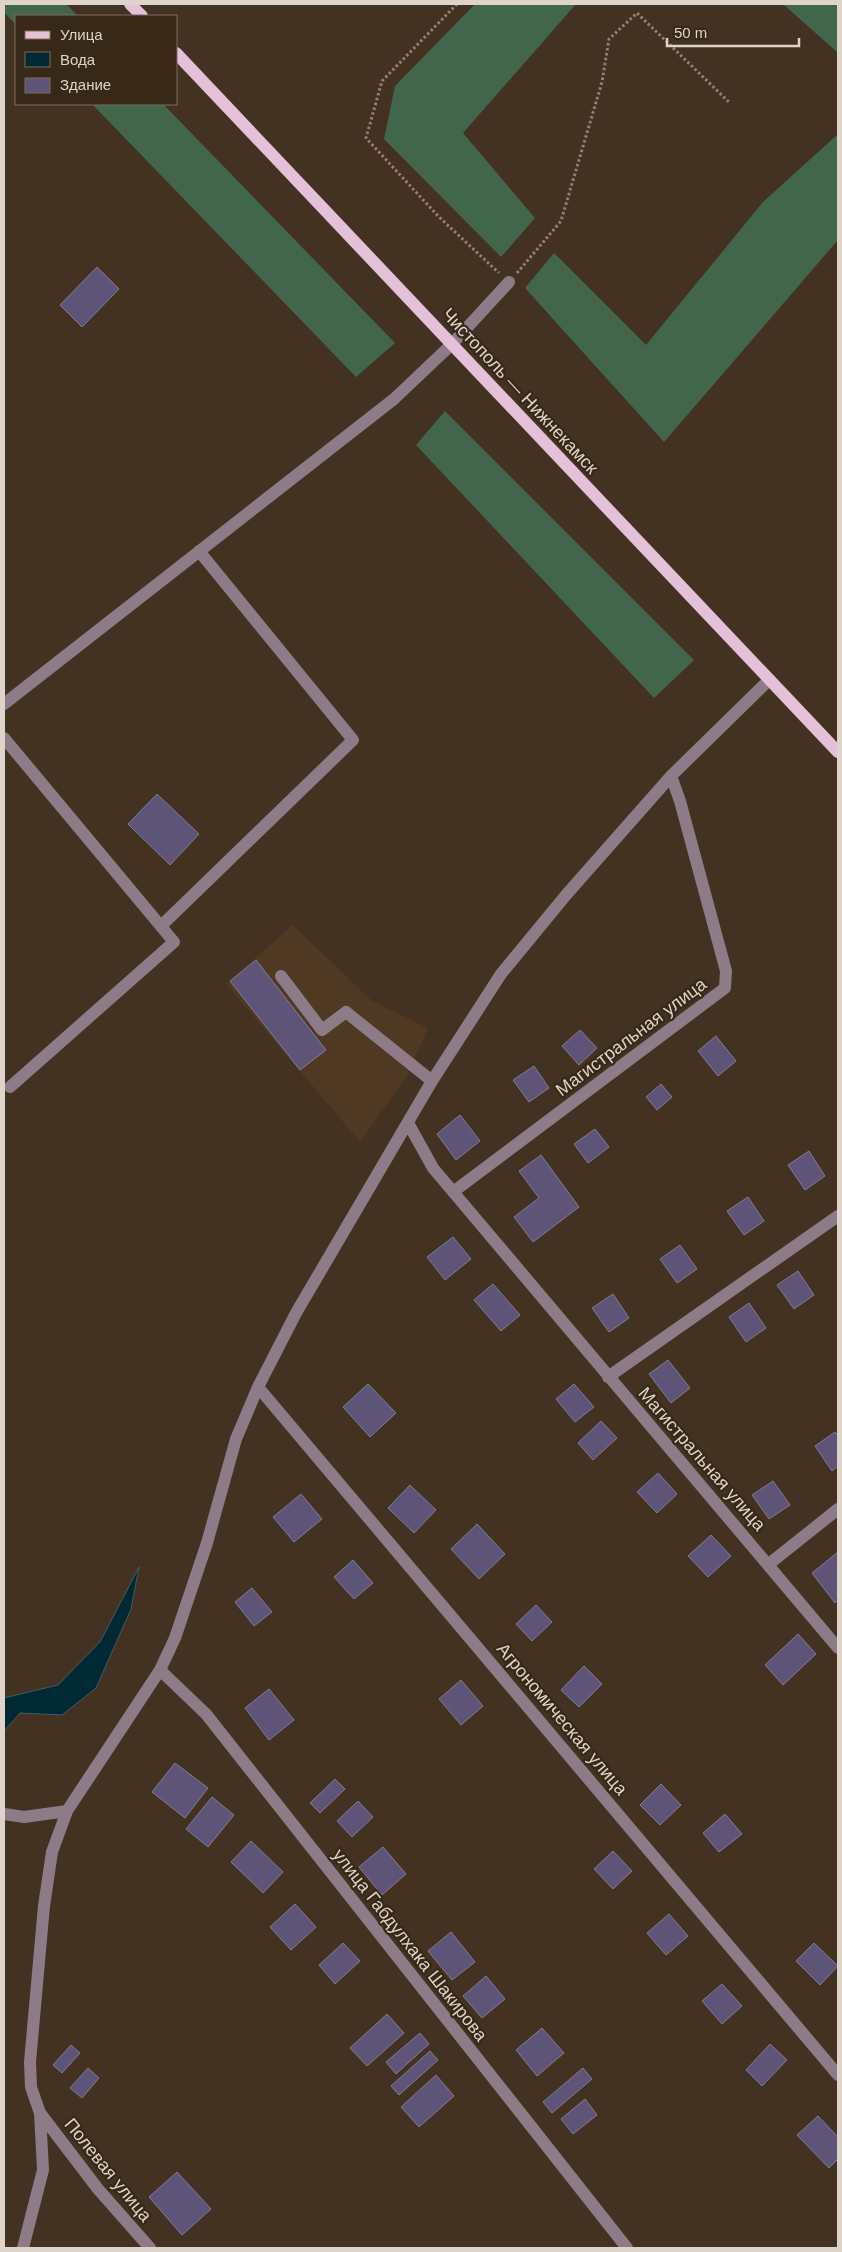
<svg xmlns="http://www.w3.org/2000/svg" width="842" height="2252" font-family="Helvetica,sans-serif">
<rect width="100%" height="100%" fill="#433221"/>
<path fill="#4f3923" d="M 293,925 L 372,1001 L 428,1028 L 406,1078 L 360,1142 L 226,984 Z"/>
<path fill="#42664c" d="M 4,4 L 66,4 L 78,16 L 16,16 L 16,25 L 4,12 Z
M 475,4 L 576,4 L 463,133 L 535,218 L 501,257 L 384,139 L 395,86 Z
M 783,4 L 838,4 L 838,53 Z
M 92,104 L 163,104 L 395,343 L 356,377 Z
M 838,134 L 838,240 L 664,442 L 525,288 L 554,253 L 646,345 L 763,202 Z
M 445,411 L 694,660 L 654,698 L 416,445 Z"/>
<path fill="#002933" stroke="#435c60" d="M 139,1567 L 131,1609 L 96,1688 L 62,1715 L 20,1713 L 4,1731 L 4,1698 L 58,1685 L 100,1642 Z"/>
<path fill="#5e5478" stroke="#827c94" d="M 97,267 L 119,289 L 82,327 L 60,305 Z
M 157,794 L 199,834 L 170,865 L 128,824 Z
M 256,960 L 326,1050 L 300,1070 L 230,981 Z
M 580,1030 L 597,1048 L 579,1065 L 562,1046 Z
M 716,1036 L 736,1061 L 718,1076 L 698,1051 Z
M 534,1066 L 549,1088 L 529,1102 L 513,1080 Z
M 661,1084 L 672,1097 L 657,1110 L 646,1097 Z
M 460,1115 L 480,1141 L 456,1160 L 437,1134 Z
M 595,1129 L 609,1147 L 588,1163 L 574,1144 Z
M 809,1151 L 825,1176 L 805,1190 L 788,1165 Z
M 541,1155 L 579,1207 L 533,1242 L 514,1217 L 539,1198 L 519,1171 Z
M 748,1197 L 764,1221 L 744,1235 L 727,1211 Z
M 453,1237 L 471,1259 L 445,1280 L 427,1257 Z
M 680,1245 L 697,1269 L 677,1283 L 660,1259 Z
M 798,1271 L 814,1295 L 794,1309 L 777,1285 Z
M 493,1284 L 520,1315 L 501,1331 L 474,1300 Z
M 613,1294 L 629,1318 L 609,1332 L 592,1308 Z
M 749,1303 L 766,1328 L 746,1342 L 729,1317 Z
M 668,1360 L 690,1388 L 671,1403 L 649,1374 Z
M 368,1384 L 396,1413 L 370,1437 L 343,1407 Z
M 574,1384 L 594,1407 L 575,1422 L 556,1399 Z
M 601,1421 L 617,1438 L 593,1460 L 578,1443 Z
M 835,1432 L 838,1436 L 838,1466 L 832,1471 L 815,1446 Z
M 658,1473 L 677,1494 L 657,1513 L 637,1492 Z
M 773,1481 L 790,1505 L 769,1519 L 752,1495 Z
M 410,1485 L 436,1510 L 414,1533 L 388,1508 Z
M 301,1494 L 322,1519 L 294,1542 L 273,1517 Z
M 477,1524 L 505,1554 L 479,1579 L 451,1549 Z
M 711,1535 L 731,1556 L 708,1577 L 688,1556 Z
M 838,1552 L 838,1600 L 835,1603 L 812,1573 Z
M 353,1560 L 373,1583 L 354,1599 L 334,1577 Z
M 252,1588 L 272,1612 L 254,1626 L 235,1602 Z
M 536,1605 L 552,1622 L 532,1641 L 516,1624 Z
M 798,1634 L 816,1654 L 783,1685 L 765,1665 Z
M 584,1666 L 602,1684 L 579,1707 L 561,1690 Z
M 461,1680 L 483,1706 L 461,1725 L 439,1699 Z
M 269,1689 L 294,1720 L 269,1740 L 245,1708 Z
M 175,1763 L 208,1788 L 185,1818 L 152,1792 Z
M 335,1779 L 345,1789 L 320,1813 L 310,1803 Z
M 661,1784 L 681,1805 L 660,1825 L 640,1805 Z
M 212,1797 L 234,1815 L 208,1847 L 186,1829 Z
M 358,1801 L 373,1817 L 352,1837 L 337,1821 Z
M 725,1814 L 742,1834 L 719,1852 L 703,1833 Z
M 251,1841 L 283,1872 L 263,1893 L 231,1862 Z
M 383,1847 L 406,1874 L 382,1895 L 359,1867 Z
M 613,1851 L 632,1871 L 613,1889 L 594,1869 Z
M 295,1904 L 316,1927 L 291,1950 L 270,1927 Z
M 669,1914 L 688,1936 L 666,1955 L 647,1933 Z
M 451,1932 L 475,1962 L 452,1980 L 428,1951 Z
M 343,1943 L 360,1961 L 335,1984 L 319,1965 Z
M 814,1943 L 838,1966 L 820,1985 L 796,1961 Z
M 486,1976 L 505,1999 L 482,2018 L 463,1996 Z
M 722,1984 L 742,2006 L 722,2024 L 702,2001 Z
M 387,2014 L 404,2033 L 367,2066 L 350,2048 Z
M 542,2028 L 564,2053 L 537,2076 L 516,2050 Z
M 420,2033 L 429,2044 L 396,2074 L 386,2062 Z
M 770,2044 L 787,2060 L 762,2086 L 746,2070 Z
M 71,2045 L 80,2053 L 62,2073 L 53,2065 Z
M 430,2051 L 438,2060 L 399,2095 L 391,2086 Z
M 88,2068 L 99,2078 L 82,2098 L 70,2088 Z
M 583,2068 L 592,2079 L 552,2113 L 543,2102 Z
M 436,2075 L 454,2096 L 419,2127 L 401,2107 Z
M 585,2099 L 597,2115 L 573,2134 L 561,2119 Z
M 818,2116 L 838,2137 L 838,2159 L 829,2168 L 797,2135 Z
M 177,2172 L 211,2209 L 182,2235 L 149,2197 Z"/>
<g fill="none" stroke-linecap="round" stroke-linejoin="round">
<path stroke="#908275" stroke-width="3" stroke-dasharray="2.5 2.5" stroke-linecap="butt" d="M 457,4 L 382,81 L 366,138 L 439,217 L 499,273
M 517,273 L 561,221 L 602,82 L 609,39 L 637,13 L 730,103"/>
<path stroke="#8d7c87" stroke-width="12" d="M 4,704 L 394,399 L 452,344 L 509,282
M 4,738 L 174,942 L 10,1087
M 161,926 L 353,740 L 199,551
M 281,976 L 322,1030 L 346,1012 L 432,1081
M 408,1123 L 433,1168 L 838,1648
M 453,1192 L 725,988 L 726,971 L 680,801 L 671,776
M 608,1377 L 838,1216
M 258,1387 L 838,2075
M 769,1564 L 838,1509
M 160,1670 L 206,1714 L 627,2248
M 4,1814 L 24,1817 L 67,1811
M 40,2113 L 98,2189 L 150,2248
M 23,2248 L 43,2170 L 40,2113 L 31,2087 L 30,2062 L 44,1906 L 52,1852 L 67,1811 L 160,1670 L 175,1638 L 207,1543 L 236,1439 L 258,1387 L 296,1313 L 432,1081 L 501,974 L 566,895 L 671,776 L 769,680"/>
<path stroke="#e5c1d9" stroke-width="12" d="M 130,4 L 142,16
M 176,53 L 838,752"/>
</g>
<g text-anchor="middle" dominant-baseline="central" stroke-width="4.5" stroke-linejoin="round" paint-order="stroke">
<g font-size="18" fill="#dfd4ca" stroke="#382818">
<text transform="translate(520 391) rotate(47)">Чистополь — Нижнекамск</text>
<text transform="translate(631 1037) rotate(-37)">Магистральная улица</text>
<text transform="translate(702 1459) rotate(49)">Магистральная улица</text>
<text transform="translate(562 1719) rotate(50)">Агрономическая улица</text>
<text transform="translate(410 1945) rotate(52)">улица Габдулхака Шакирова</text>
<text transform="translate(108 2170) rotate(51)">Полевая улица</text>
</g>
</g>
<rect width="842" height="2252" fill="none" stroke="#dfd4ca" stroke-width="10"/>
<rect x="15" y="15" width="162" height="90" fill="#382818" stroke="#7b6d5f"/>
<rect x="25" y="31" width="25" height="8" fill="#e5c1d9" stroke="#7b6d5f"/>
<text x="60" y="40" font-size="15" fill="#dfd4ca">Улица</text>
<rect x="25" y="52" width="25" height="15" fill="#002933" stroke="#7b6d5f"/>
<text x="60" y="65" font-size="15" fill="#dfd4ca">Вода</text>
<rect x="25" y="78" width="25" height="15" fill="#5e5478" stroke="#7b6d5f"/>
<text x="60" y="90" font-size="15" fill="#dfd4ca">Здание</text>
<path d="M667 38v8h132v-8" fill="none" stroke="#dfd4ca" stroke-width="2.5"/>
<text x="674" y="38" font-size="15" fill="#dfd4ca" stroke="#382818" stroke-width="4" paint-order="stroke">50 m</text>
</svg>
